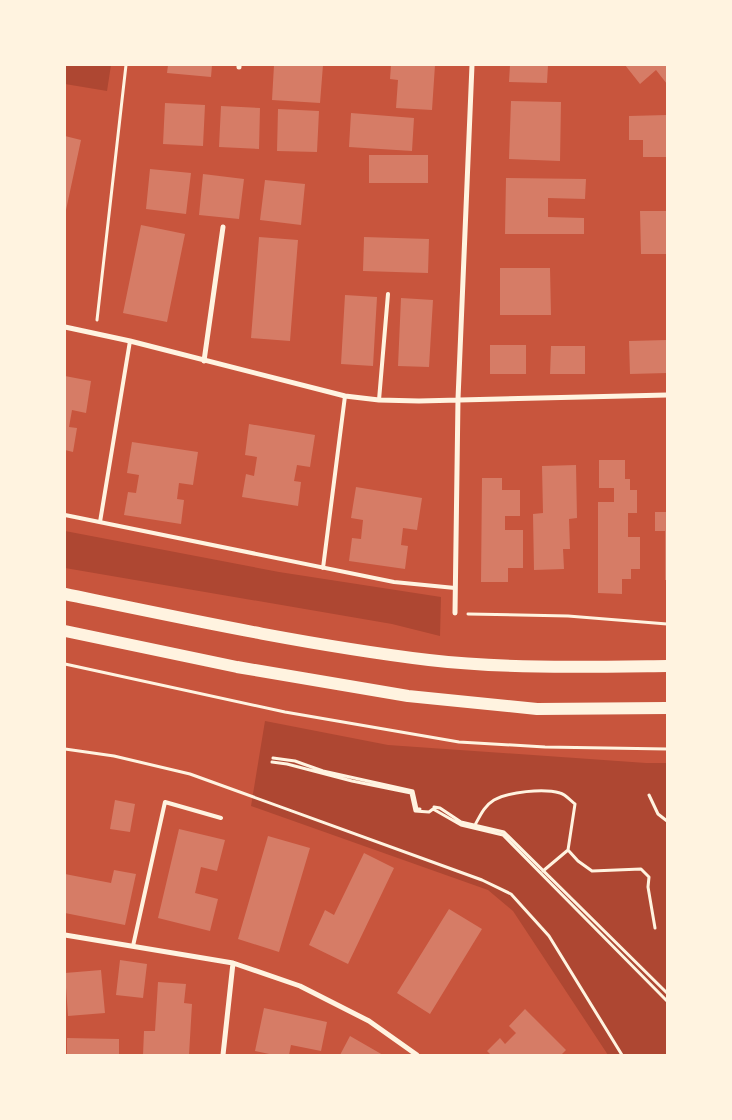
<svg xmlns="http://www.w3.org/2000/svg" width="732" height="1120" font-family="Poppins,sans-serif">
<rect width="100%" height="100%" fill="#c8553d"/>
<path fill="#ae4732" d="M 65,65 L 111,65 L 107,91 L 65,84 Z
M 65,531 L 279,572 L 441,597 L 440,636 L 392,624 L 65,568 Z
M 265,721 L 388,745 L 646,763 L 667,763 L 667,1055 L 608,1055 L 513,911 L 488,890 L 251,806 Z"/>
<path fill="#d67c66" d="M 168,65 L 212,65 L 211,77 L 167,73 Z
M 274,65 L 323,65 L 320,103 L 272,100 Z
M 391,65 L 435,65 L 432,110 L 396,108 L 398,80 L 390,79 Z
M 510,65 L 548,65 L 547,83 L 509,82 Z
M 625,65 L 667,65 L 667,84 L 656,70 L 640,84 Z
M 511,101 L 561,102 L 560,161 L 509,159 Z
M 165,103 L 205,105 L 203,146 L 163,144 Z
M 221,106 L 260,108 L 259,149 L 219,147 Z
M 278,109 L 319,111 L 317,152 L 277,151 Z
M 351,113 L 414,118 L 412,151 L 349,147 Z
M 667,115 L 667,157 L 643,157 L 643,140 L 629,140 L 629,116 Z
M 65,136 L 81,140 L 66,210 L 65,210 Z
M 369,155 L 428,155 L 428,183 L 369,183 Z
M 150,169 L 191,173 L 186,214 L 146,209 Z
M 203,174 L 244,179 L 239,219 L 199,215 Z
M 506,178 L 586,179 L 585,199 L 548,198 L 548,217 L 584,218 L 584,234 L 505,234 Z
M 265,180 L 305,184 L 301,225 L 260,220 Z
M 640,211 L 667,211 L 667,254 L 641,254 Z
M 141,225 L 185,234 L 167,322 L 123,313 Z
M 259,237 L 298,240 L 290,341 L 251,338 Z
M 364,237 L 429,239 L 428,273 L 363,271 Z
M 500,268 L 550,268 L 551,315 L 500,315 Z
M 345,295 L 377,297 L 373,366 L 341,364 Z
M 401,298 L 433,300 L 429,367 L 398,366 Z
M 667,340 L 667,373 L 630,374 L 629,341 Z
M 490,345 L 526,345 L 526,374 L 490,374 Z
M 551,346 L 585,346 L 585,374 L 550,374 Z
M 65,376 L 91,381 L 86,413 L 72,410 L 69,427 L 77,428 L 73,452 L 65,450 Z
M 249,424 L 315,435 L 310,467 L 297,465 L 294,481 L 301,482 L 298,506 L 242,497 L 246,474 L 254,476 L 257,457 L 245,455 Z
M 132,442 L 198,452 L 193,485 L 179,483 L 177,499 L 184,500 L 181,524 L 124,515 L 128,492 L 136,493 L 139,475 L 127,473 Z
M 599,460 L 625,460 L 625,479 L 630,479 L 630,490 L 637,490 L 637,513 L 628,513 L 628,537 L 640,537 L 640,569 L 631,569 L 631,579 L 622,579 L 622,594 L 598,593 L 598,502 L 614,502 L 614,488 L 599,488 Z
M 576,465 L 577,518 L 569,519 L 570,549 L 563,549 L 564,569 L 534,570 L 533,514 L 543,513 L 542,466 Z
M 482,478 L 502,478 L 502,490 L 520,490 L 520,516 L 505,516 L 505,530 L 523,530 L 523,568 L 508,568 L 508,582 L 481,582 Z
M 356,487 L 422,498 L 417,530 L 403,528 L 401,545 L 408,546 L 405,569 L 349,561 L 352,538 L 361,539 L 363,520 L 351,518 Z
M 655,512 L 667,512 L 667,580 L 665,580 L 665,531 L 655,531 Z
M 115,800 L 135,804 L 130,832 L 110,829 Z
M 179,829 L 225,840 L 217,871 L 201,867 L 195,893 L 218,899 L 210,931 L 158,918 Z
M 268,836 L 310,848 L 279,952 L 238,939 Z
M 364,853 L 394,868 L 348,964 L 309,945 L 325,910 L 334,915 Z
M 114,870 L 136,874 L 125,925 L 65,913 L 65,874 L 111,883 Z
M 449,909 L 482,929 L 430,1014 L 397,993 Z
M 120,960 L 147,964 L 143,998 L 116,995 Z
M 101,970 L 105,1013 L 68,1016 L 65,973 Z
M 158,982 L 186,984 L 184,1003 L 192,1004 L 189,1055 L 143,1055 L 144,1031 L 155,1031 Z
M 264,1008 L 327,1022 L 321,1051 L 291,1045 L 289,1055 L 274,1055 L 255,1051 Z
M 525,1009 L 566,1050 L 561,1055 L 491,1055 L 487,1051 L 500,1038 L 505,1044 L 516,1033 L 509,1026 Z
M 350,1036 L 383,1055 L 340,1055 Z
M 67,1038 L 119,1039 L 119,1055 L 67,1055 Z"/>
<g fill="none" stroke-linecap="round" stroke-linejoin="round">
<path stroke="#fff3e0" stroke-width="3" d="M 97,320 L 126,65
M 468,614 L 568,616 L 667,624
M 65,664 L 285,712 L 459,742 L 545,747 L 667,749
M 65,749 L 114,756 L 190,774 L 482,880 L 511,894 L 549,936 L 622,1055
M 273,758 L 295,761 L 323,771 L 413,791 L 417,809 L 420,809
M 272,762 L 287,764 L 352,781 L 411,793 L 415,811 L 429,812 L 433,809 L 461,825 L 503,835 L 667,1001
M 649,795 L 658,814 L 667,821
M 434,807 L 440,808 L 461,822 L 504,832 L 667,993
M 475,825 C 480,816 484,806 494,800 C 509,792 543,788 560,793 C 565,794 571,801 575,804 L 568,850 L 578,861 L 592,871 L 641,869 L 649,877 L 648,887 L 655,928
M 543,871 L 568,850"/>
<path stroke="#fff3e0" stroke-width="4" d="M 379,400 L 388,294
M 65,515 L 394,582 L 455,588
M 100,522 L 130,341
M 323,568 L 345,396
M 133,946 L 165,802 L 221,818"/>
<path stroke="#fff3e0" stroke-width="5" d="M 239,67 L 239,65
M 65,327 L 130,341 L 345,396 L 379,400 L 419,401 L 667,395
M 204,361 L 223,227
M 455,613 L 458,399 L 472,65
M 65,935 L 233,963 L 300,986 L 369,1021 L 417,1055
M 223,1055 L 233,963"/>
<path stroke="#fff3e0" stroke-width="12" d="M 65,594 C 186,619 307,645 429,660 C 508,669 588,667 667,666
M 65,631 L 237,667 L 408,696 L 537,709 L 667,708"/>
</g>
<rect width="732" height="1120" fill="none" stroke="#fff3e0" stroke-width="132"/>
</svg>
